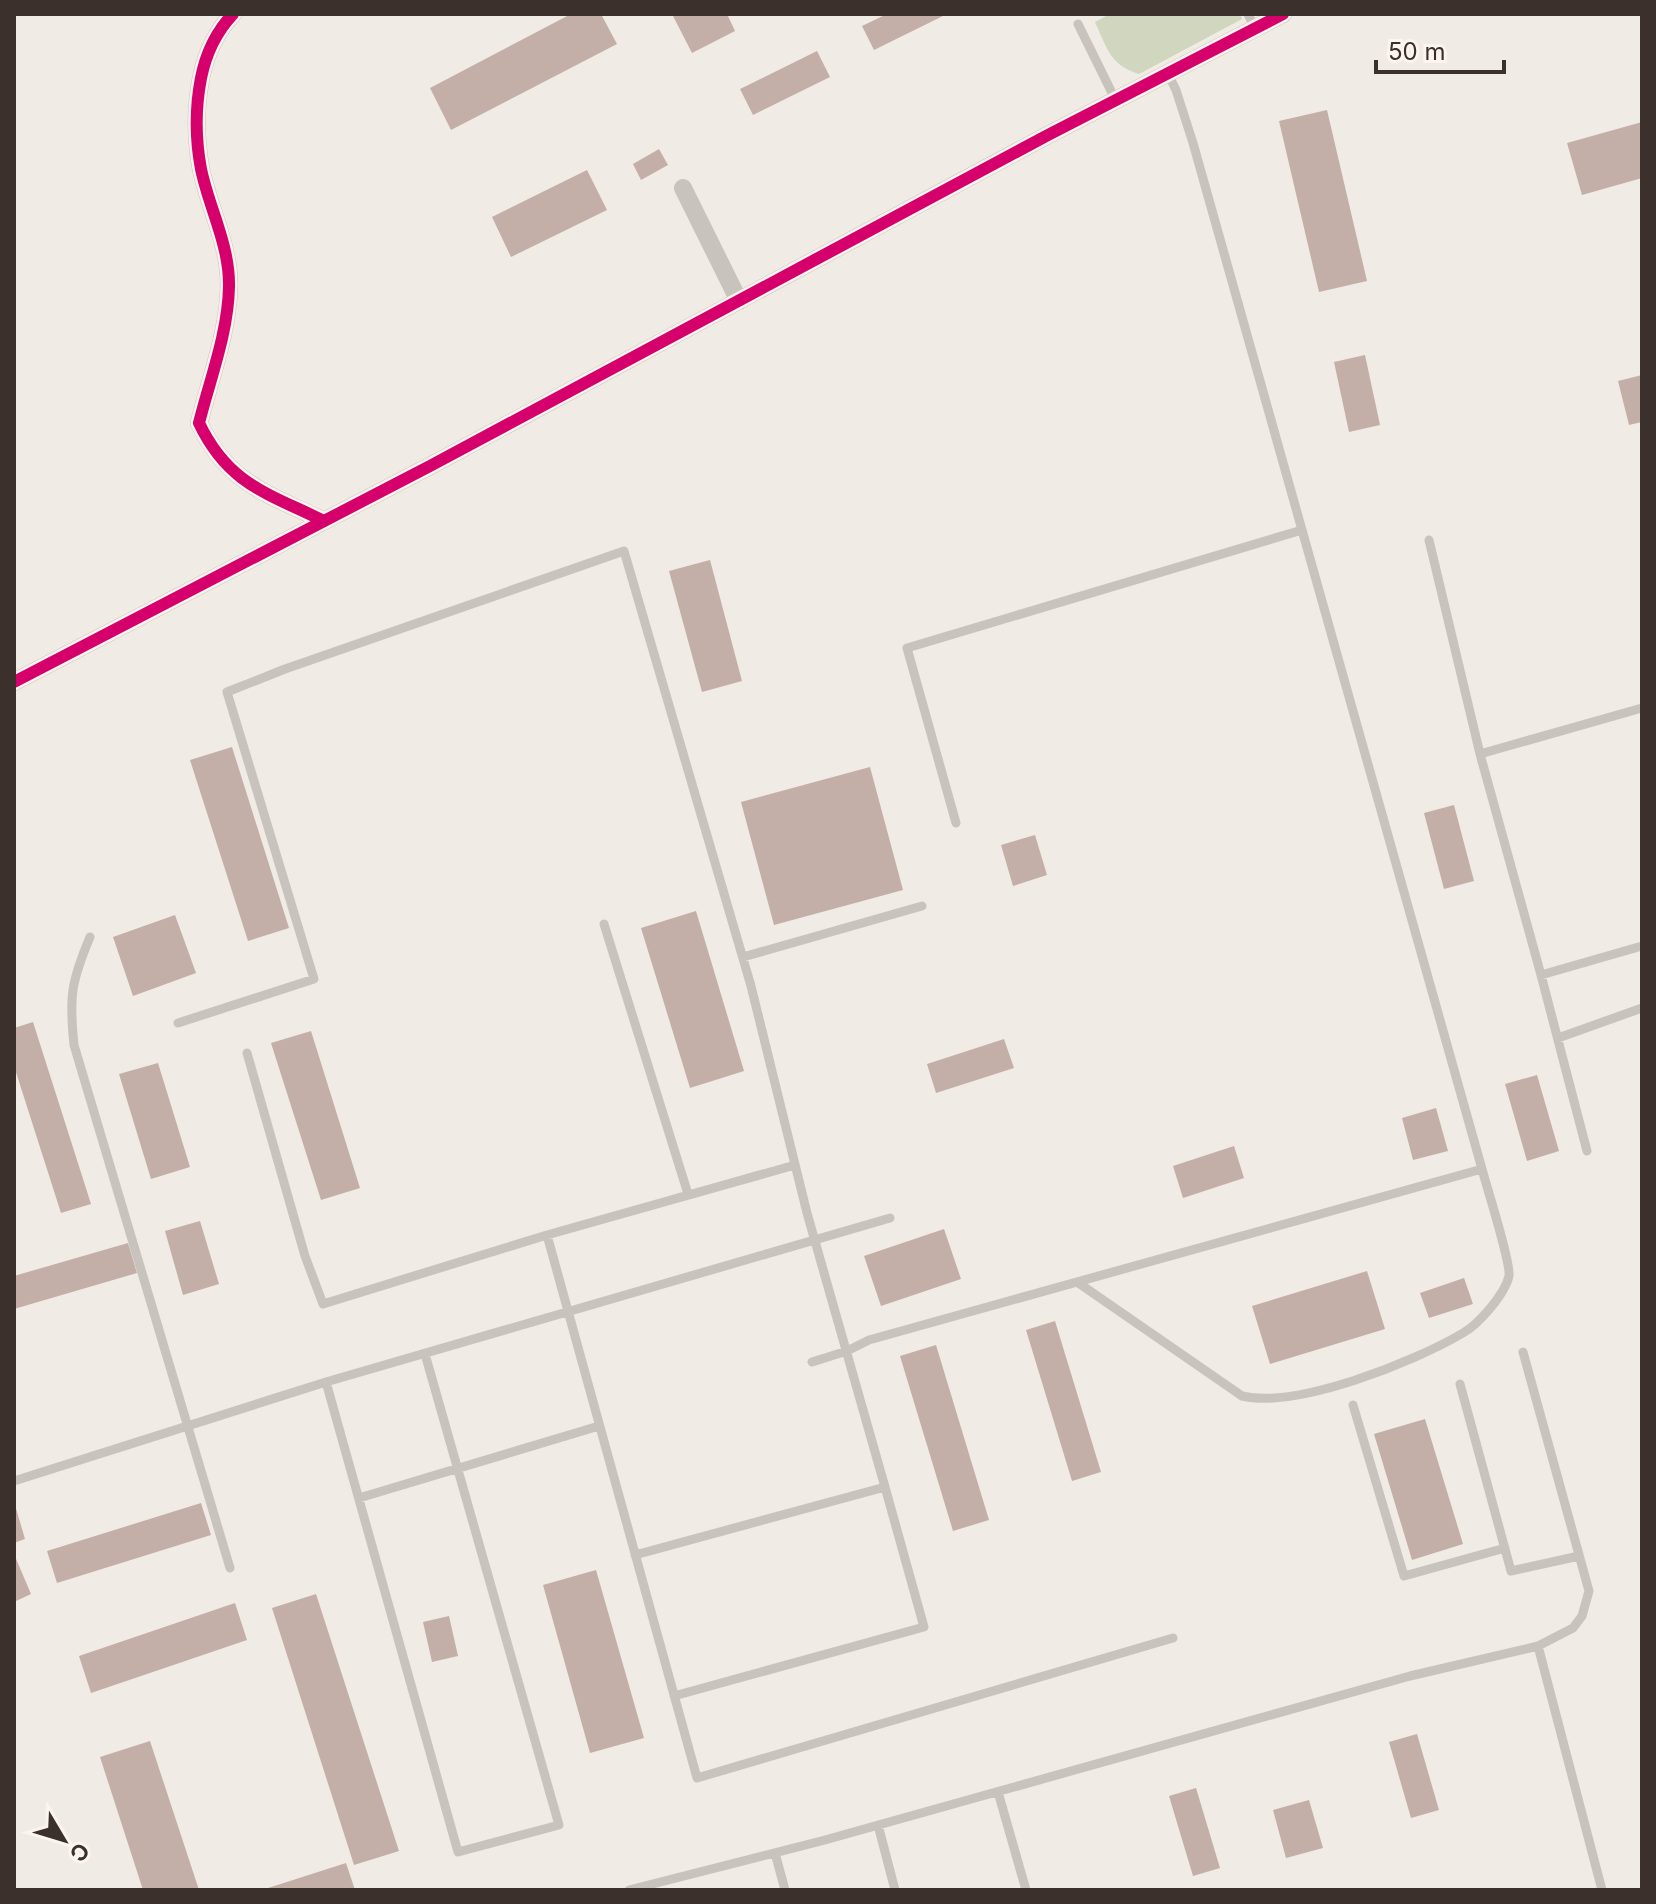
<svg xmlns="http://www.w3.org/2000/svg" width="1656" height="1904" font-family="Inter,sans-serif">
<rect width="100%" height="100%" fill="#f0ebe5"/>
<path fill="#d1d6bf" d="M 1110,14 L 1240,14 L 1242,19 L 1139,74 C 1110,65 1107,48 1095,22 Z"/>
<path fill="#c3afa7" d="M 571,14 L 601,14 L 617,44 L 451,130 L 430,88 Z
M 672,14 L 727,14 L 735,31 L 692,53 Z
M 887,14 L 947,14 L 874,50 L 862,26 Z
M 817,51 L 830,77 L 753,115 L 740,89 Z
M 1327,110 L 1367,281 L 1319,292 L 1279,121 Z
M 1642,122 L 1642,178 L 1582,195 L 1567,143 Z
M 659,149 L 668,165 L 641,180 L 633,164 Z
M 587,170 L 607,210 L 511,257 L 492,217 Z
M 1365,355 L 1380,425 L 1349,432 L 1334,362 Z
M 1642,375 L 1642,422 L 1629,425 L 1618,381 Z
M 710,560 L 742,681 L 702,692 L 669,571 Z
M 232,747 L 289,928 L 248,941 L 190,760 Z
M 870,767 L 903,890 L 774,925 L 741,802 Z
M 1454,805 L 1474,881 L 1444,889 L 1424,813 Z
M 1035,835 L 1047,875 L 1013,886 L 1001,845 Z
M 696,911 L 744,1071 L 690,1088 L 641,928 Z
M 175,915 L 196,973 L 133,996 L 113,937 Z
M 33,1022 L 91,1204 L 61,1213 L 14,1066 L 14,1028 Z
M 311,1031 L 360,1188 L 321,1200 L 271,1043 Z
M 1004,1039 L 1014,1068 L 936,1093 L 927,1064 Z
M 158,1063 L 190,1167 L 151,1179 L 119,1074 Z
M 1537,1075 L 1559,1151 L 1527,1161 L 1505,1084 Z
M 1436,1108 L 1448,1151 L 1413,1160 L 1402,1118 Z
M 1234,1146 L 1244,1178 L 1183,1198 L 1173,1166 Z
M 200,1221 L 219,1284 L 183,1295 L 165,1231 Z
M 944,1229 L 961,1279 L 881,1306 L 864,1256 Z
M 128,1243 L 137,1273 L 14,1309 L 14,1276 Z
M 1367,1271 L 1385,1329 L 1270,1364 L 1252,1306 Z
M 1464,1278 L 1473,1304 L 1429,1318 L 1420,1293 Z
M 1055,1321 L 1101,1472 L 1072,1481 L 1026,1330 Z
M 936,1345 L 989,1520 L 953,1531 L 900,1356 Z
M 1425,1419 L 1463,1544 L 1412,1560 L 1374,1434 Z
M 201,1503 L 211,1535 L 57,1583 L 47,1551 Z
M 15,1505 L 25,1539 L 14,1543 L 14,1506 Z
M 14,1554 L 31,1594 L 14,1602 Z
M 596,1570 L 644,1738 L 590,1753 L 543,1585 Z
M 316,1594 L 399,1851 L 354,1865 L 272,1608 Z
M 235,1603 L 247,1640 L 91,1693 L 79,1656 Z
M 449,1616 L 458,1656 L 432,1662 L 423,1622 Z
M 1417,1734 L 1439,1810 L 1411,1818 L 1389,1742 Z
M 150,1741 L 199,1890 L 143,1890 L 100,1757 Z
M 1196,1788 L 1220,1868 L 1193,1876 L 1169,1796 Z
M 1309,1800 L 1323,1848 L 1286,1858 L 1273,1810 Z
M 346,1863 L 355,1890 L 265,1890 L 265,1889 Z"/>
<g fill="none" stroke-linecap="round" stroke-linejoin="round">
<path stroke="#c9c3be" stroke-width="9" d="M 1248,14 L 1255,29
M 1078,24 L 1116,101
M 1429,540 L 1480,754 L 1642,708
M 1480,754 L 1541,975 L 1642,946
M 956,823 L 907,648 L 1302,530
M 604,924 L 688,1194
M 90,937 C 71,982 69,997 74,1045 L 230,1568
M 743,957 L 922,906
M 1541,975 L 1587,1151
M 178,1023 L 314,979 L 227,692 L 285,669 L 624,551 L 751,986 L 807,1213 L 885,1487
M 1558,1038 L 1642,1008
M 247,1053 L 305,1256 L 323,1304 L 547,1235 L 795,1165
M 547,1235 L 697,1778 L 1173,1638
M 1077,1282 L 1242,1396 C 1297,1409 1414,1362 1463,1333 C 1479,1324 1505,1294 1509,1276 C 1511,1263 1487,1188 1482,1169
M 425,1354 L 559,1825 L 458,1852 L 326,1382 L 890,1218
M 812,1362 L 847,1351 L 869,1340 L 1482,1169 L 1193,143 L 1176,90 L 1168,74
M 1460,1384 L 1511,1571 L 1579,1556
M 1353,1405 L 1404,1576 L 1505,1548
M 14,1481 L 326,1382
M 359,1498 L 599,1426
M 635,1555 L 885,1487 L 924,1627 L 674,1696
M 1538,1646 L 1602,1890
M 998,1792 L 1026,1890
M 878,1825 L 895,1890
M 775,1853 L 785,1890
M 629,1890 L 825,1840 L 1410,1676 L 1538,1646 L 1573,1628 L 1582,1616 L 1589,1591 L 1523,1352"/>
<path stroke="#c9c3be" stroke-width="18" d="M 233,14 C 215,33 206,53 201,78 C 195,109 195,137 201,169 C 209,208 230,246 229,287 C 228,333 210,379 199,423 C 228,484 267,493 324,521
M 683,188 L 739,301
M 14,682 L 430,466 L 1048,135 L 1283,14"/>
<defs>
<path id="cycleway" d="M 233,14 C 215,33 206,53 201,78 C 195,109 195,137 201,169 C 209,208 230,246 229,287 C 228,333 210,379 199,423 C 228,484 267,493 324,521
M 14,682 L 430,466 L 1048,135 L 1283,14"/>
</defs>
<use href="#cycleway" stroke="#fbf5ee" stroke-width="17"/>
<use href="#cycleway" stroke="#d6006c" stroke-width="12"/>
</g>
<rect width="1656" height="1904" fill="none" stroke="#3b302b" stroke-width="32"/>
<g transform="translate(64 1840) rotate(128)" stroke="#fbf5ee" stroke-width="6" paint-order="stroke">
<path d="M0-6L14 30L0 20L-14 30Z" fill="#3b302b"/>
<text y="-12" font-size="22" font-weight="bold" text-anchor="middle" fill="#3b302b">С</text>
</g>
<path d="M1376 60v12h128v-12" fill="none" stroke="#3b302b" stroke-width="4"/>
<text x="1388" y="60" font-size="24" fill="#3b302b" stroke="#fbf5ee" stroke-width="6" paint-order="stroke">50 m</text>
</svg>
